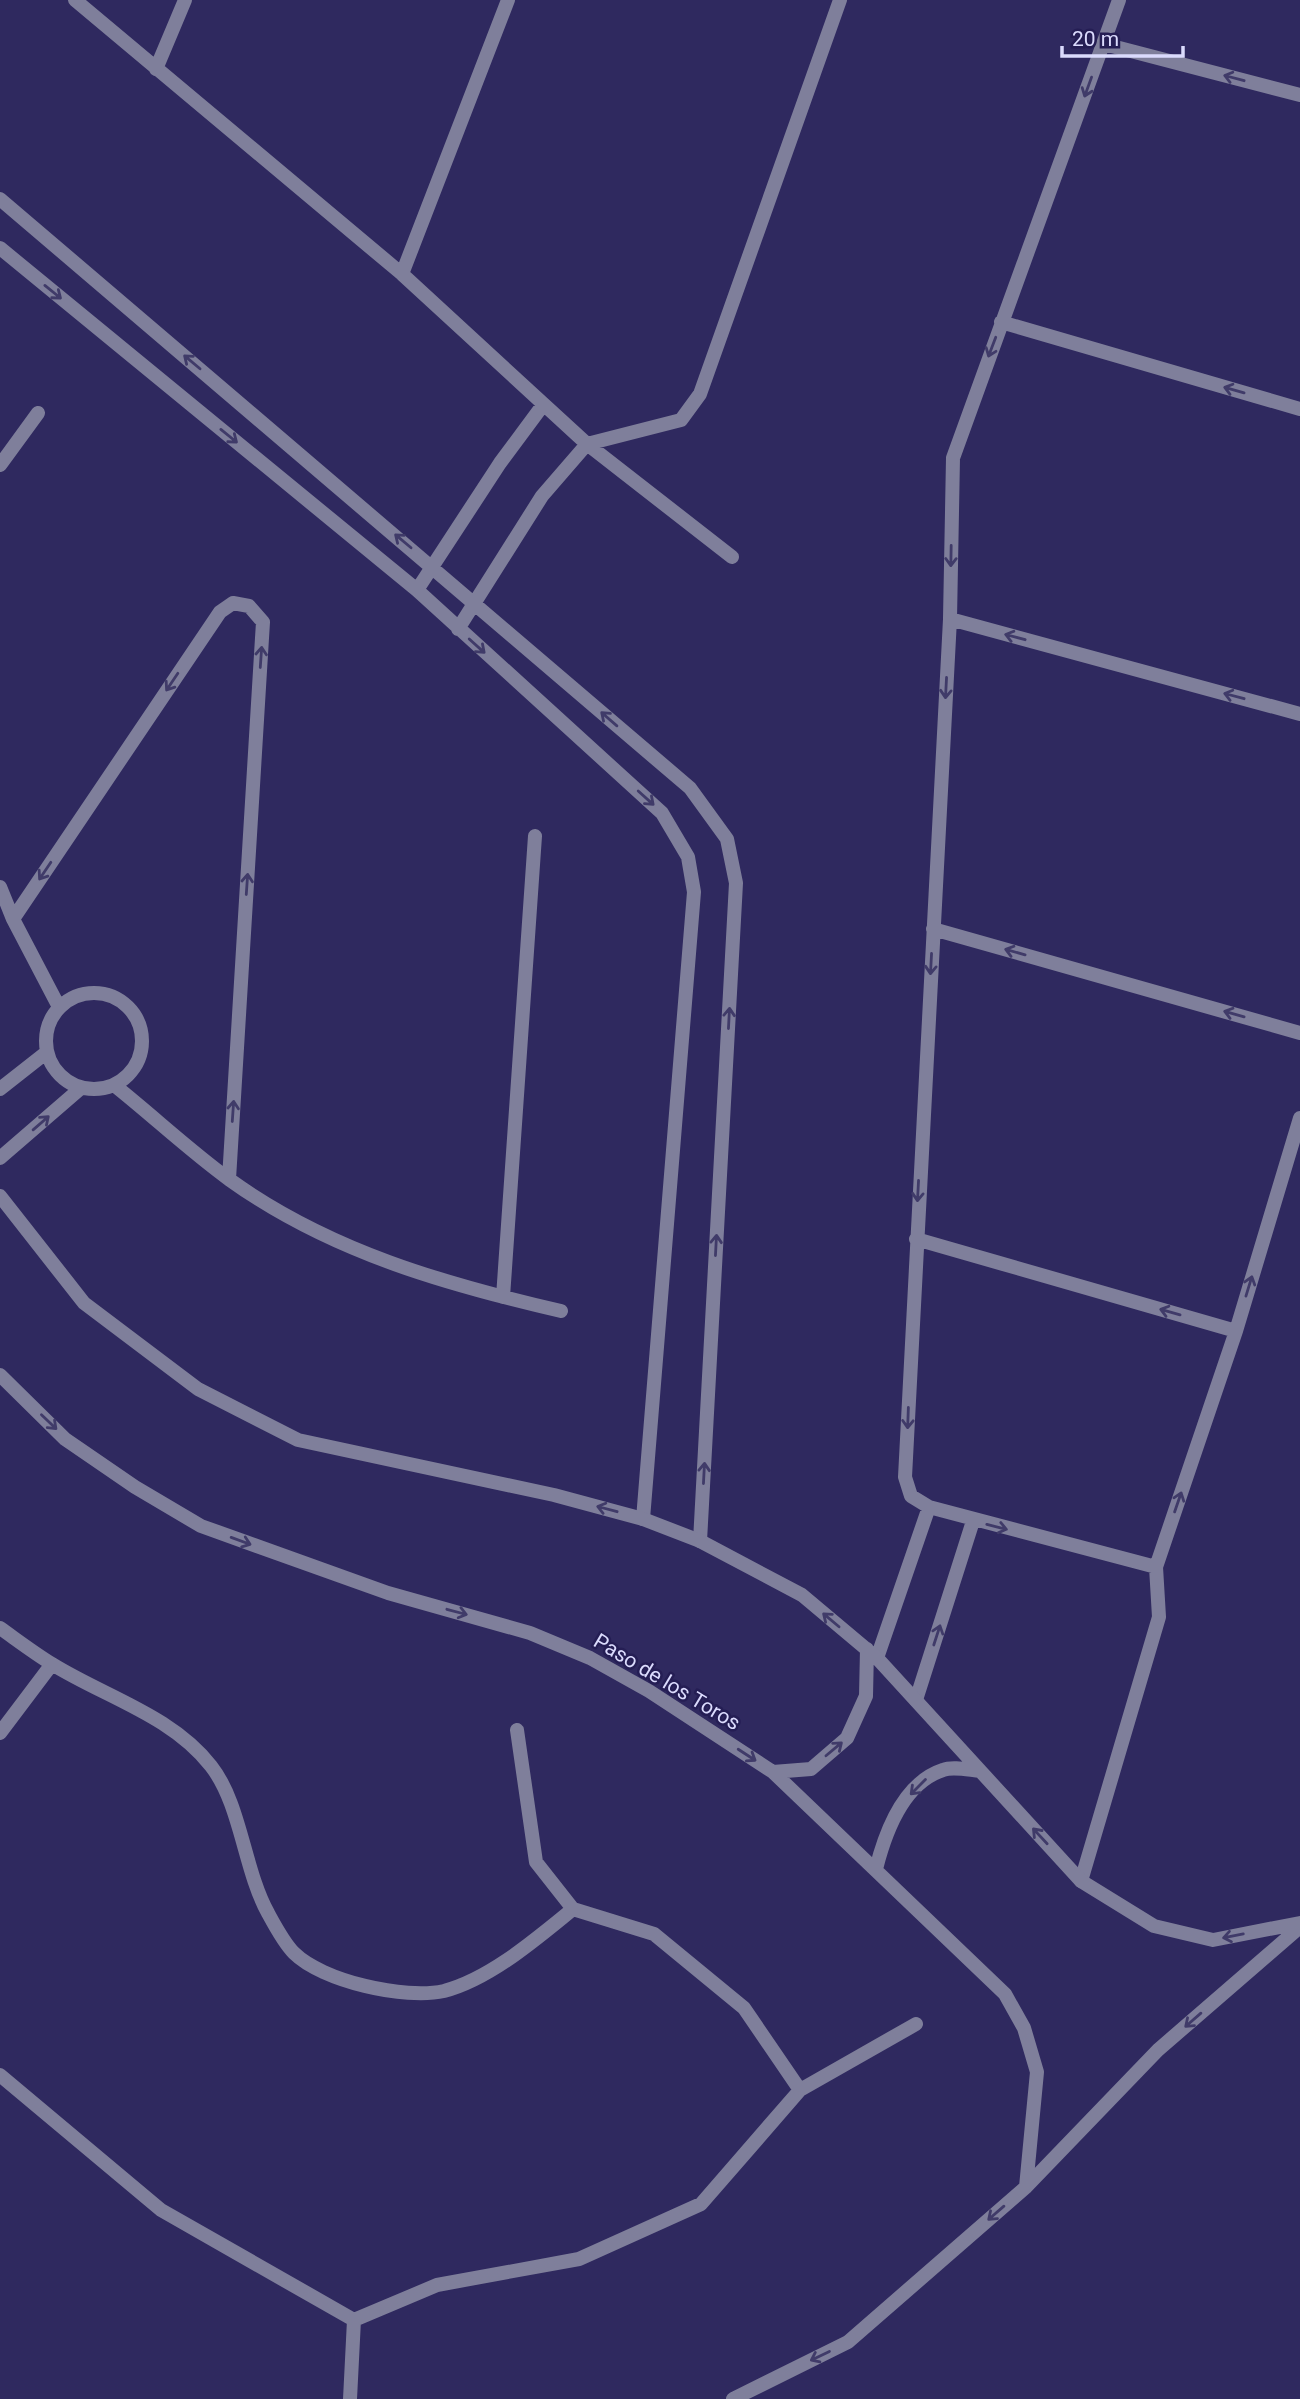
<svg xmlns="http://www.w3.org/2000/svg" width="1300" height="2399" font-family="Roboto,sans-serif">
<rect width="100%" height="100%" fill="#2f295f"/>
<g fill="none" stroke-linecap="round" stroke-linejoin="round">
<path stroke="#7f7f9b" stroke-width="14" d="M 75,0 L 402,274 L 587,444 L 732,557
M 1119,0 L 953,458 L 950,619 L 905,1477 L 911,1496 L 929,1507 L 1156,1567
M 1104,44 L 1300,95
M 156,69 L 185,0
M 0,199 L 690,788 L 727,839 L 736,883 L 700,1541
M 0,248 L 417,590 L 662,813 L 688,857 L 694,892 L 643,1519
M 402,274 L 508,0
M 1001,322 L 1300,409
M 0,465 L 38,413
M 417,590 L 500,463 L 543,405
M 950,619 L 1300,714
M 458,629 L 542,496 L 587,444 L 681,420 L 700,394 L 840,0
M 0,887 L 13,919 L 59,1007
M 13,919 L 220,612 L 233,603 L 249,606 L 263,622 L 262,638 L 229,1179
M 933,929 L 1300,1033
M46 1041a48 48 0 1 1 96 0a48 48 0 1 1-96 0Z
M 114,1085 C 153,1116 190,1151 230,1180 C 329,1251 444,1284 561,1311
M 0,1089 L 47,1052
M 0,1158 L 81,1088
M 916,1239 L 1236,1331
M 503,1297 L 535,836
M 0,1628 C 17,1640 34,1653 52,1664 C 105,1697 171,1715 211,1766 C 241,1804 244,1870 268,1913 C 275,1926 284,1943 294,1953 C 322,1981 405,2000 444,1991 C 490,1979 536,1939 573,1909
M 877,1658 L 929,1507
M 916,1700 L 973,1521
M 517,1730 L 536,1862 L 573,1909 L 654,1934 L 744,2008 L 800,2090
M 0,1733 L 52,1664
M 1081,1881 L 1159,1617 L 1156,1567 L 1236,1331 L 1300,1118
M 0,2075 L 161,2210 L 354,2320
M 354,2320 L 437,2285 L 579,2259 L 701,2204 L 800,2090 L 916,2024
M 350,2399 L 354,2320"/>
<path stroke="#7f7f9b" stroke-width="14" d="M 0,1196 L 84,1303 L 198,1389 L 298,1440 L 554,1495 L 643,1519 L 700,1541 L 802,1595 L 877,1658 L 1081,1881 L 1154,1926 L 1213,1940 L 1300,1923
M 0,1375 L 65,1439 L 135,1487 L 201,1526 L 388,1593 L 530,1633 L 590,1658 L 649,1691 L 773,1772 L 1005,1994 L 1024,2028 L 1037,2072 L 1026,2187
M 773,1772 L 811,1769 L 847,1738 L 866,1696 L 867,1649
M 876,1869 C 885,1833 903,1783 943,1770 C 953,1766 969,1770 980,1771
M 733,2399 L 848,2342 L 1026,2187 L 1158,2050 L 1300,1927"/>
</g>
<defs><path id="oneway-shaft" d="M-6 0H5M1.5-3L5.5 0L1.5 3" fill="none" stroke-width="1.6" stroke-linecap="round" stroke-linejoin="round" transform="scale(1.75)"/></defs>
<g stroke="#403b69">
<use href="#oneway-shaft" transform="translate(1234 78) rotate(-165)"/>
<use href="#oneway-shaft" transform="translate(1088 87) rotate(110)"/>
<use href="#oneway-shaft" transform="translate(53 292) rotate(39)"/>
<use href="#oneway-shaft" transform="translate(992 347) rotate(111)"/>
<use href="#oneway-shaft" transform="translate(192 362) rotate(-140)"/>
<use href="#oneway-shaft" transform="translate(1234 390) rotate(-164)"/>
<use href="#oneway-shaft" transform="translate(229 436) rotate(39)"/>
<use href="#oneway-shaft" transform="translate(403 541) rotate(-140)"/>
<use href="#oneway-shaft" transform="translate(951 556) rotate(91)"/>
<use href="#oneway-shaft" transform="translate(1015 637) rotate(-165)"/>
<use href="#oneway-shaft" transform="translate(477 646) rotate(42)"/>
<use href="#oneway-shaft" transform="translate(261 657) rotate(-86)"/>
<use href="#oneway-shaft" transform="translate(172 682) rotate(124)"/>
<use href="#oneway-shaft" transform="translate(946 688) rotate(93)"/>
<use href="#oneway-shaft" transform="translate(1234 696) rotate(-165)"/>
<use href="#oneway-shaft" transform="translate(609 719) rotate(-139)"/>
<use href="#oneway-shaft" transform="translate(646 798) rotate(42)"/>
<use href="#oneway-shaft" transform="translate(45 871) rotate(124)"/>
<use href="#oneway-shaft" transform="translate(247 884) rotate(-86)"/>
<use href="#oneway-shaft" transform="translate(1015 952) rotate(-164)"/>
<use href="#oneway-shaft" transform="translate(931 964) rotate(93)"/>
<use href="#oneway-shaft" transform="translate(1234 1014) rotate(-164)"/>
<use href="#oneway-shaft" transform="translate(729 1018) rotate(-87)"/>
<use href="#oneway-shaft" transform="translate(233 1111) rotate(-86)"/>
<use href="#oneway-shaft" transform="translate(41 1123) rotate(-41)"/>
<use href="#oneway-shaft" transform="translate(918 1191) rotate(93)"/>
<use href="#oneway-shaft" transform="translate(716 1245) rotate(-87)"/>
<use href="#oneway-shaft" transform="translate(1249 1286) rotate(-73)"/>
<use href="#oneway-shaft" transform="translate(1170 1312) rotate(-164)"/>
<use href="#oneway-shaft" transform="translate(908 1418) rotate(92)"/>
<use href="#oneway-shaft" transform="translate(49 1422) rotate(44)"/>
<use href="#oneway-shaft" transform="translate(704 1473) rotate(-87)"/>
<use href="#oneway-shaft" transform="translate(1178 1502) rotate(-71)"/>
<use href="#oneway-shaft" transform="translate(607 1509) rotate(-165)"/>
<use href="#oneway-shaft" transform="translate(997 1527) rotate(14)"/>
<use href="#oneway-shaft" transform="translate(241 1541) rotate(20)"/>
<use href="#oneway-shaft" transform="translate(457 1612) rotate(15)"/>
<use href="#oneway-shaft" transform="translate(831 1620) rotate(-140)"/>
<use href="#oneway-shaft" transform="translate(937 1635) rotate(-72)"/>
<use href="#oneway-shaft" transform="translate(834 1749) rotate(-40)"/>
<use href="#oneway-shaft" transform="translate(747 1755) rotate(33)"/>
<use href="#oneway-shaft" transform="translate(918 1787) rotate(135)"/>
<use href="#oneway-shaft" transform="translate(1040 1836) rotate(-133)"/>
<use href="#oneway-shaft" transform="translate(1233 1936) rotate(169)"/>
<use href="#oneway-shaft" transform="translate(1193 2020) rotate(139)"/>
<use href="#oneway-shaft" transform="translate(996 2213) rotate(139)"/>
<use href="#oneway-shaft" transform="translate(820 2356) rotate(154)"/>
</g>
<g text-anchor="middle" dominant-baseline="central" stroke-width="5" stroke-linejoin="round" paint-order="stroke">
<g font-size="21" fill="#dbdbfd" stroke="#251e54">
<text transform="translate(667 1682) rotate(31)">Paso de los Toros</text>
</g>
</g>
<path d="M1062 46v10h121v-10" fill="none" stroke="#dbdbfd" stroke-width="3.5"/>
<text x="1072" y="46" font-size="21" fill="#dbdbfd" stroke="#251e54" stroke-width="5" paint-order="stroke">20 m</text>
</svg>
